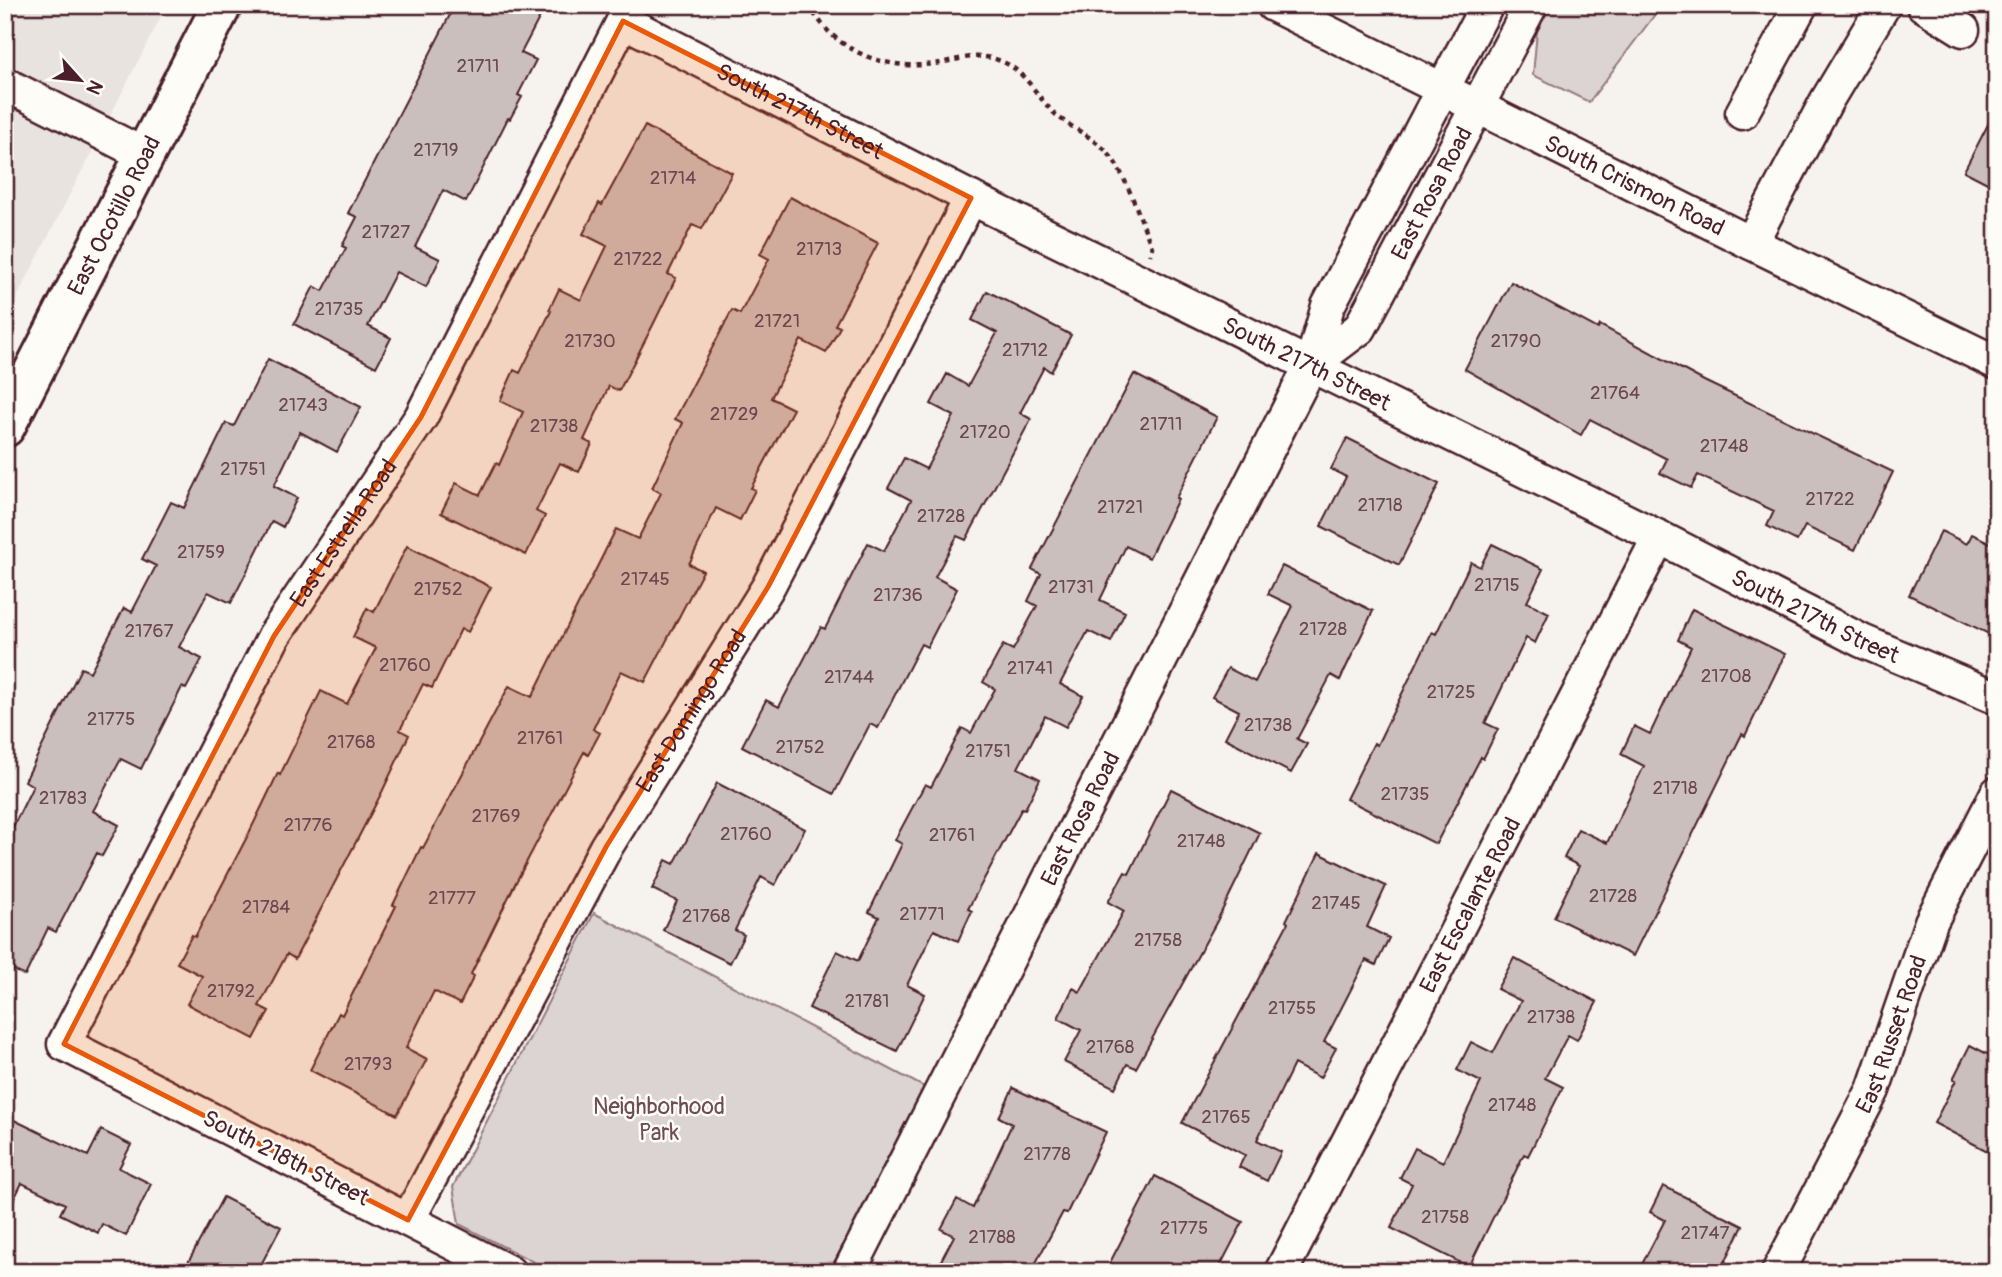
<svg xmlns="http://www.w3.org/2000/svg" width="2002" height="1277" font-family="Pangolin,sans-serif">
<rect width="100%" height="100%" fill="#f6f3ef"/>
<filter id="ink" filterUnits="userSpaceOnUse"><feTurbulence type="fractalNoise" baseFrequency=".0143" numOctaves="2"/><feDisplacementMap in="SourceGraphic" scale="14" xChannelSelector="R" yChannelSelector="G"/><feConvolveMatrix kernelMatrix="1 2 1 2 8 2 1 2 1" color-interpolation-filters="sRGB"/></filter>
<g filter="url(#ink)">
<path fill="#e9e3e0" d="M 5,5 L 167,5 L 5,321 Z"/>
<path fill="#dcd4d2" stroke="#937a7e" stroke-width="2" d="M 1550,5 L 1662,5 L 1589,102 L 1533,75 L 1537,31 Z
M 594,913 L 926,1088 L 829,1272 L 553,1272 L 459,1224 L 453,1187 Z"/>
<path fill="#cbbfbe" stroke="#4a1f2b" stroke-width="2" d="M 455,5 L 546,5 L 521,53 L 536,60 L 518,95 L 522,97 L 510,119 L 508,118 L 466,202 L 443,190 L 415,247 L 440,259 L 426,287 L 396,272 L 368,326 L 391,338 L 376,367 L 294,324 L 314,286 L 323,291 L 346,248 L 342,246 L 357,217 L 348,213 Z
M 1997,107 L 1997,188 L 1964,171 Z
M 645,126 L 732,173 L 702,229 L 692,225 L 668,274 L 676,278 L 653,325 L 619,391 L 609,386 L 584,440 L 592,444 L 579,472 L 560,463 L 536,511 L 545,516 L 526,555 L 441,513 L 456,483 L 480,495 L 496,463 L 499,465 L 523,412 L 500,401 L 514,370 L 520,373 L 551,311 L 549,310 L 559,289 L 581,300 L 607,246 L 583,234 L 599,203 L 602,205 Z
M 790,197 L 878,243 L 835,325 L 840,327 L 826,353 L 801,340 L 771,398 L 793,409 L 751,488 L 755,490 L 740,520 L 716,508 L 689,564 L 703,571 L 645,682 L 621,671 L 593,729 L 600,733 L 588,755 L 584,752 L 514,886 L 471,974 L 474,976 L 460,1004 L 434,991 L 406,1048 L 427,1059 L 397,1115 L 310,1070 L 339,1013 L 342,1015 L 396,906 L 393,905 L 421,847 L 423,848 L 509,686 L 532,697 L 616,529 L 638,539 L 661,493 L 652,488 L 683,423 L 675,419 L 732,310 L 740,314 L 769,259 L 760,254 Z
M 1511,282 L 1598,329 L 1600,325 L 1704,381 L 1893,472 L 1855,550 L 1805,526 L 1797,541 L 1767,526 L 1774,511 L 1698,475 L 1691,488 L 1660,473 L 1667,459 L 1590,419 L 1581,435 L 1465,369 Z
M 987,291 L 1071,335 L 1051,372 L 1044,367 L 1020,413 L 1031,419 L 966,540 L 957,536 L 935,577 L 957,589 L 927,647 L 921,644 L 878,728 L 870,724 L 834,794 L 742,746 L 766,700 L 779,707 L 821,627 L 825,629 L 868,543 L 884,551 L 911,500 L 888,488 L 904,458 L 926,469 L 954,416 L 931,404 L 947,374 L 968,386 L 997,333 L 972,320 Z
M 268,359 L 361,407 L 337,452 L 300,432 L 274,486 L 297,498 L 283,527 L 272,521 L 231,603 L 208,592 L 179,647 L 202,659 L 186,689 L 182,687 L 141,769 L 121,759 L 93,811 L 119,825 L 102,856 L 97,853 L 56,932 L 48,928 L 25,976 L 5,966 L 5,843 L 33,786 L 25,781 L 81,668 L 90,672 L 124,608 L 132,612 L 156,566 L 142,559 L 171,502 L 184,508 L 226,423 L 234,426 Z
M 1134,374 L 1217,417 L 1176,498 L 1178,499 L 1149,558 L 1126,546 L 1100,600 L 1125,612 L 1111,642 L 1088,631 L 1060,684 L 1083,696 L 1066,727 L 1045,716 L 1018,768 L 1040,779 L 1025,809 L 1022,808 L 968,909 L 972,911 L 958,941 L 934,930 L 907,985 L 925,994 L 897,1051 L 809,1008 L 837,951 L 858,961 L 879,917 L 869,912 L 902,844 L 895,840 L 925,784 L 931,787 L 962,728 L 971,733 L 995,689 L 983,682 L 1003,645 L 1013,650 L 1037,606 L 1028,601 L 1041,574 L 1032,569 Z
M 1347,438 L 1439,484 L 1399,565 L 1321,526 L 1346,477 L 1331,469 Z
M 1941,531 L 1967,544 L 1972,534 L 1997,546 L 1997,638 L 1909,595 Z
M 1492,544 L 1543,569 L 1527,602 L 1549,613 L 1535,643 L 1526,638 L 1485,723 L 1498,729 L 1483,759 L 1481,757 L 1436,844 L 1346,799 L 1374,743 L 1377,745 L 1432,632 L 1436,634 L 1471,562 L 1480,567 Z
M 407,546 L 491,587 L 468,632 L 461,629 L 432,688 L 423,684 L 400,730 L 409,735 L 382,792 L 295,959 L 287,954 L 259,1006 L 269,1011 L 254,1039 L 187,1004 L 202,976 L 177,963 L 192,935 L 195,937 L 249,833 L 278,773 L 280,775 L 321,691 L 347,704 L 376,648 L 353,637 L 367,608 L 374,612 Z
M 1282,566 L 1373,611 L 1340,680 L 1331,675 L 1297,739 L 1307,744 L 1291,773 L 1225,738 L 1239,711 L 1212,697 L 1228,668 L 1255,682 L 1293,606 L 1268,594 Z
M 1692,609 L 1785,654 L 1745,736 L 1742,734 L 1633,956 L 1554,917 L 1579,866 L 1564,858 L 1578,829 L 1607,843 L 1644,766 L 1621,754 L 1634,726 L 1650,734 L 1691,647 L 1678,640 Z
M 717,783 L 805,829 L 775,885 L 761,877 L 735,930 L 744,935 L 730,963 L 663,930 L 677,901 L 652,889 L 666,860 L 674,864 Z
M 1171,789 L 1260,833 L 1217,921 L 1136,1068 L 1127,1064 L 1115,1088 L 1064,1062 L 1081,1030 L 1058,1018 L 1073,988 L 1080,992 L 1124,911 L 1108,902 L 1125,872 L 1129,874 Z
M 1319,853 L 1386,886 L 1367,927 L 1389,938 L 1376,965 L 1366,960 L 1324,1042 L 1336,1048 L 1320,1078 L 1294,1064 L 1257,1140 L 1281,1152 L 1267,1181 L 1239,1167 L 1245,1155 L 1182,1123 L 1288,923 L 1286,921 Z
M 1514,958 L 1597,1002 L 1577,1040 L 1568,1035 L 1545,1078 L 1563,1087 L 1528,1156 L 1524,1154 L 1469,1267 L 1391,1228 L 1412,1184 L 1400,1178 L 1415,1148 L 1443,1162 L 1481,1082 L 1457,1070 L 1471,1042 L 1493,1053 L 1521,1001 L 1497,989 Z
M 1970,1045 L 1997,1059 L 1997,1156 L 1934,1123 L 1956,1080 L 1953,1079 Z
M 1013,1088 L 1106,1132 L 1067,1213 L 1063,1212 L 1031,1272 L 935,1272 L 954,1236 L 941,1229 L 957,1199 L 973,1208 L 1012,1124 L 999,1117 Z
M 12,1119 L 88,1156 L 101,1130 L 131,1145 L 119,1168 L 151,1184 L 126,1236 L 102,1224 L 98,1233 L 60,1214 L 65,1204 L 22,1183 L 5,1217 L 5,1132 Z
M 1155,1176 L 1243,1222 L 1217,1272 L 1105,1272 Z
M 1663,1186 L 1743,1226 L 1720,1272 L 1638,1272 L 1665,1220 L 1650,1212 Z
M 223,1197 L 281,1227 L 257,1272 L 183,1272 Z"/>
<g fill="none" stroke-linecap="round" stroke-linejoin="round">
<defs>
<g id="minor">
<path id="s1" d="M 1273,5 L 1751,243 L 1997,363"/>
<path d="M 1923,5 L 1963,30"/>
<path d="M 5,84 L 145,155"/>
<path d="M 1742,113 L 1801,5"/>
<path d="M 1751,243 L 1827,100 L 1884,5"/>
<path id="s2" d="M 1311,365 L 1360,328 L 1531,5"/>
<path id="s3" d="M 408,1220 L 606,847 L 768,587 L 971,198"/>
<path id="s4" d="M 509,1272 L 64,1044 L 274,636 L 421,417 L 623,21 L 971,198 L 1659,537 L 1862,641 L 1997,698"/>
<path id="s5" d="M 849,1272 L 1311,365 L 1328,306 L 1487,5"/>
<path id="s6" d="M 1281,1272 L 1659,537"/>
<path id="s7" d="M 1778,1272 L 1873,1090 L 1931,922 L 1997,793"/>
</g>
<g id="major">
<path id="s8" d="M 5,427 L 222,5"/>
</g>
</defs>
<use href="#minor" stroke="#4a1f2b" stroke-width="37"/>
<use href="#major" stroke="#4a1f2b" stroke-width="44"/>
<path stroke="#4a1f2b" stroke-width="4.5" stroke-dasharray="5 5" stroke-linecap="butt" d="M 807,5 C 815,14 822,25 831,34 C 861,61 901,70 940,63 C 959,59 979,53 998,60 C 1023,68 1034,92 1051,110 C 1066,126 1087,133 1103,148 C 1124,166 1140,220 1152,247 L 1150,255"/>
<use href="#minor" stroke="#fdfcf7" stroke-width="32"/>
<use href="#major" stroke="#fdfcf7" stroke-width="38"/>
</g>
</g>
<path fill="#e8590c" fill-opacity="0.2" stroke="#e8590c" stroke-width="5" stroke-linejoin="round" d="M 623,21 L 971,198 L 768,587 L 606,847 L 408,1220 L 64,1044 L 274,636 L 421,417 Z"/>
<g text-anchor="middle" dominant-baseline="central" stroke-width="5" stroke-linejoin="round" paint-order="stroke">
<g font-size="19" fill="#6a4750">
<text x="478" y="66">21711</text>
<text x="436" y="150">21719</text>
<text x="673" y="178">21714</text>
<text x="386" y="232">21727</text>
<text x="819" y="249">21713</text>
<text x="638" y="259">21722</text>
<text x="339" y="309">21735</text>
<text x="777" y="321">21721</text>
<text x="590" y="341">21730</text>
<text x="1516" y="341">21790</text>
<text x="1025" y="350">21712</text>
<text x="1615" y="393">21764</text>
<text x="303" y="405">21743</text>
<text x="734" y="414">21729</text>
<text x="1161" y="424">21711</text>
<text x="554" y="426">21738</text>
<text x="985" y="432">21720</text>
<text x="1724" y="446">21748</text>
<text x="243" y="469">21751</text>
<text x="1830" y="499">21722</text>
<text x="1380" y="505">21718</text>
<text x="1120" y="507">21721</text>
<text x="941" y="516">21728</text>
<text x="201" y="552">21759</text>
<text x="645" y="579">21745</text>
<text x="1497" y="585">21715</text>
<text x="1071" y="587">21731</text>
<text x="438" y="589">21752</text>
<text x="898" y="595">21736</text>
<text x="1323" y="629">21728</text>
<text x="149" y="631">21767</text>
<text x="405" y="665">21760</text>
<text x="1030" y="668">21741</text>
<text x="1726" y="676">21708</text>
<text x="849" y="677">21744</text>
<text x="1451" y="692">21725</text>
<text x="111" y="719">21775</text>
<text x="1268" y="725">21738</text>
<text x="540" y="738">21761</text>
<text x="351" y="742">21768</text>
<text x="800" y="747">21752</text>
<text x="988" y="751">21751</text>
<text x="1675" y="788">21718</text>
<text x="1405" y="794">21735</text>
<text x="63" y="798">21783</text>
<text x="496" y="816">21769</text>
<text x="308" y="825">21776</text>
<text x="746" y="834">21760</text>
<text x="952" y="835">21761</text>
<text x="1201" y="841">21748</text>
<text x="1613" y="896">21728</text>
<text x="452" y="898">21777</text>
<text x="1336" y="903">21745</text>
<text x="266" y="907">21784</text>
<text x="922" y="914">21771</text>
<text x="706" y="916">21768</text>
<text x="1158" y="940">21758</text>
<text x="231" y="991">21792</text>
<text x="867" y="1001">21781</text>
<text x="1292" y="1008">21755</text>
<text x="1551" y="1017">21738</text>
<text x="1110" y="1047">21768</text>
<text x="368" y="1064">21793</text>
<text x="1512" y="1105">21748</text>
<text x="1226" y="1117">21765</text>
<text x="1047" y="1154">21778</text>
<text x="1445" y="1217">21758</text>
<text x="1184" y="1228">21775</text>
<text x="1705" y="1233">21747</text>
<text x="992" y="1237">21788</text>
</g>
<g font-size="23" fill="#4a1f2b" stroke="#fdfcf7">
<text stroke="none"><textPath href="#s4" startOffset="1866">South 217th Street</textPath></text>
<text stroke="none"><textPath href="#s1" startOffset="404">South Crismon Road</textPath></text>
<text stroke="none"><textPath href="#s2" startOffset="214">East Rosa Road</textPath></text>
<text stroke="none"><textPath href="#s8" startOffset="238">East Ocotillo Road</textPath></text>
<text stroke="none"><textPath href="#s4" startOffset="2432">South 217th Street</textPath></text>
<text stroke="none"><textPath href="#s4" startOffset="1083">East Estrella Road</textPath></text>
<text stroke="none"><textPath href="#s4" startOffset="3000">South 217th Street</textPath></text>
<text stroke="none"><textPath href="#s3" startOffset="583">East Domingo Road</textPath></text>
<text stroke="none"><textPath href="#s5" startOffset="509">East Rosa Road</textPath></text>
<text stroke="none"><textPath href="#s6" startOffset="413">East Escalante Road</textPath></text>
<text stroke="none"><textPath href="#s7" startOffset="264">East Russet Road</textPath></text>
<text transform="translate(286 1158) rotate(27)">South 218th Street</text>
</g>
<g font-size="23" fill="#6e4c55" stroke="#fdfcf7">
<text x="659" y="1106">Neighborhood<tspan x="659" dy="26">Park</tspan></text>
</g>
</g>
<rect width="2002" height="1277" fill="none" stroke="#fdfcf7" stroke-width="28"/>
<rect x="14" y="14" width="1974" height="1249" fill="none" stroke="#4a1f2b" stroke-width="2.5" filter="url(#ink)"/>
<g transform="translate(80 80) rotate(117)" stroke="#fdfcf7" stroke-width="5" paint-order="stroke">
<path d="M0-5L12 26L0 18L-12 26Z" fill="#4a1f2b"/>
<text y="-10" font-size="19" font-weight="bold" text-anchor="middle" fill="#4a1f2b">N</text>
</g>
</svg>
